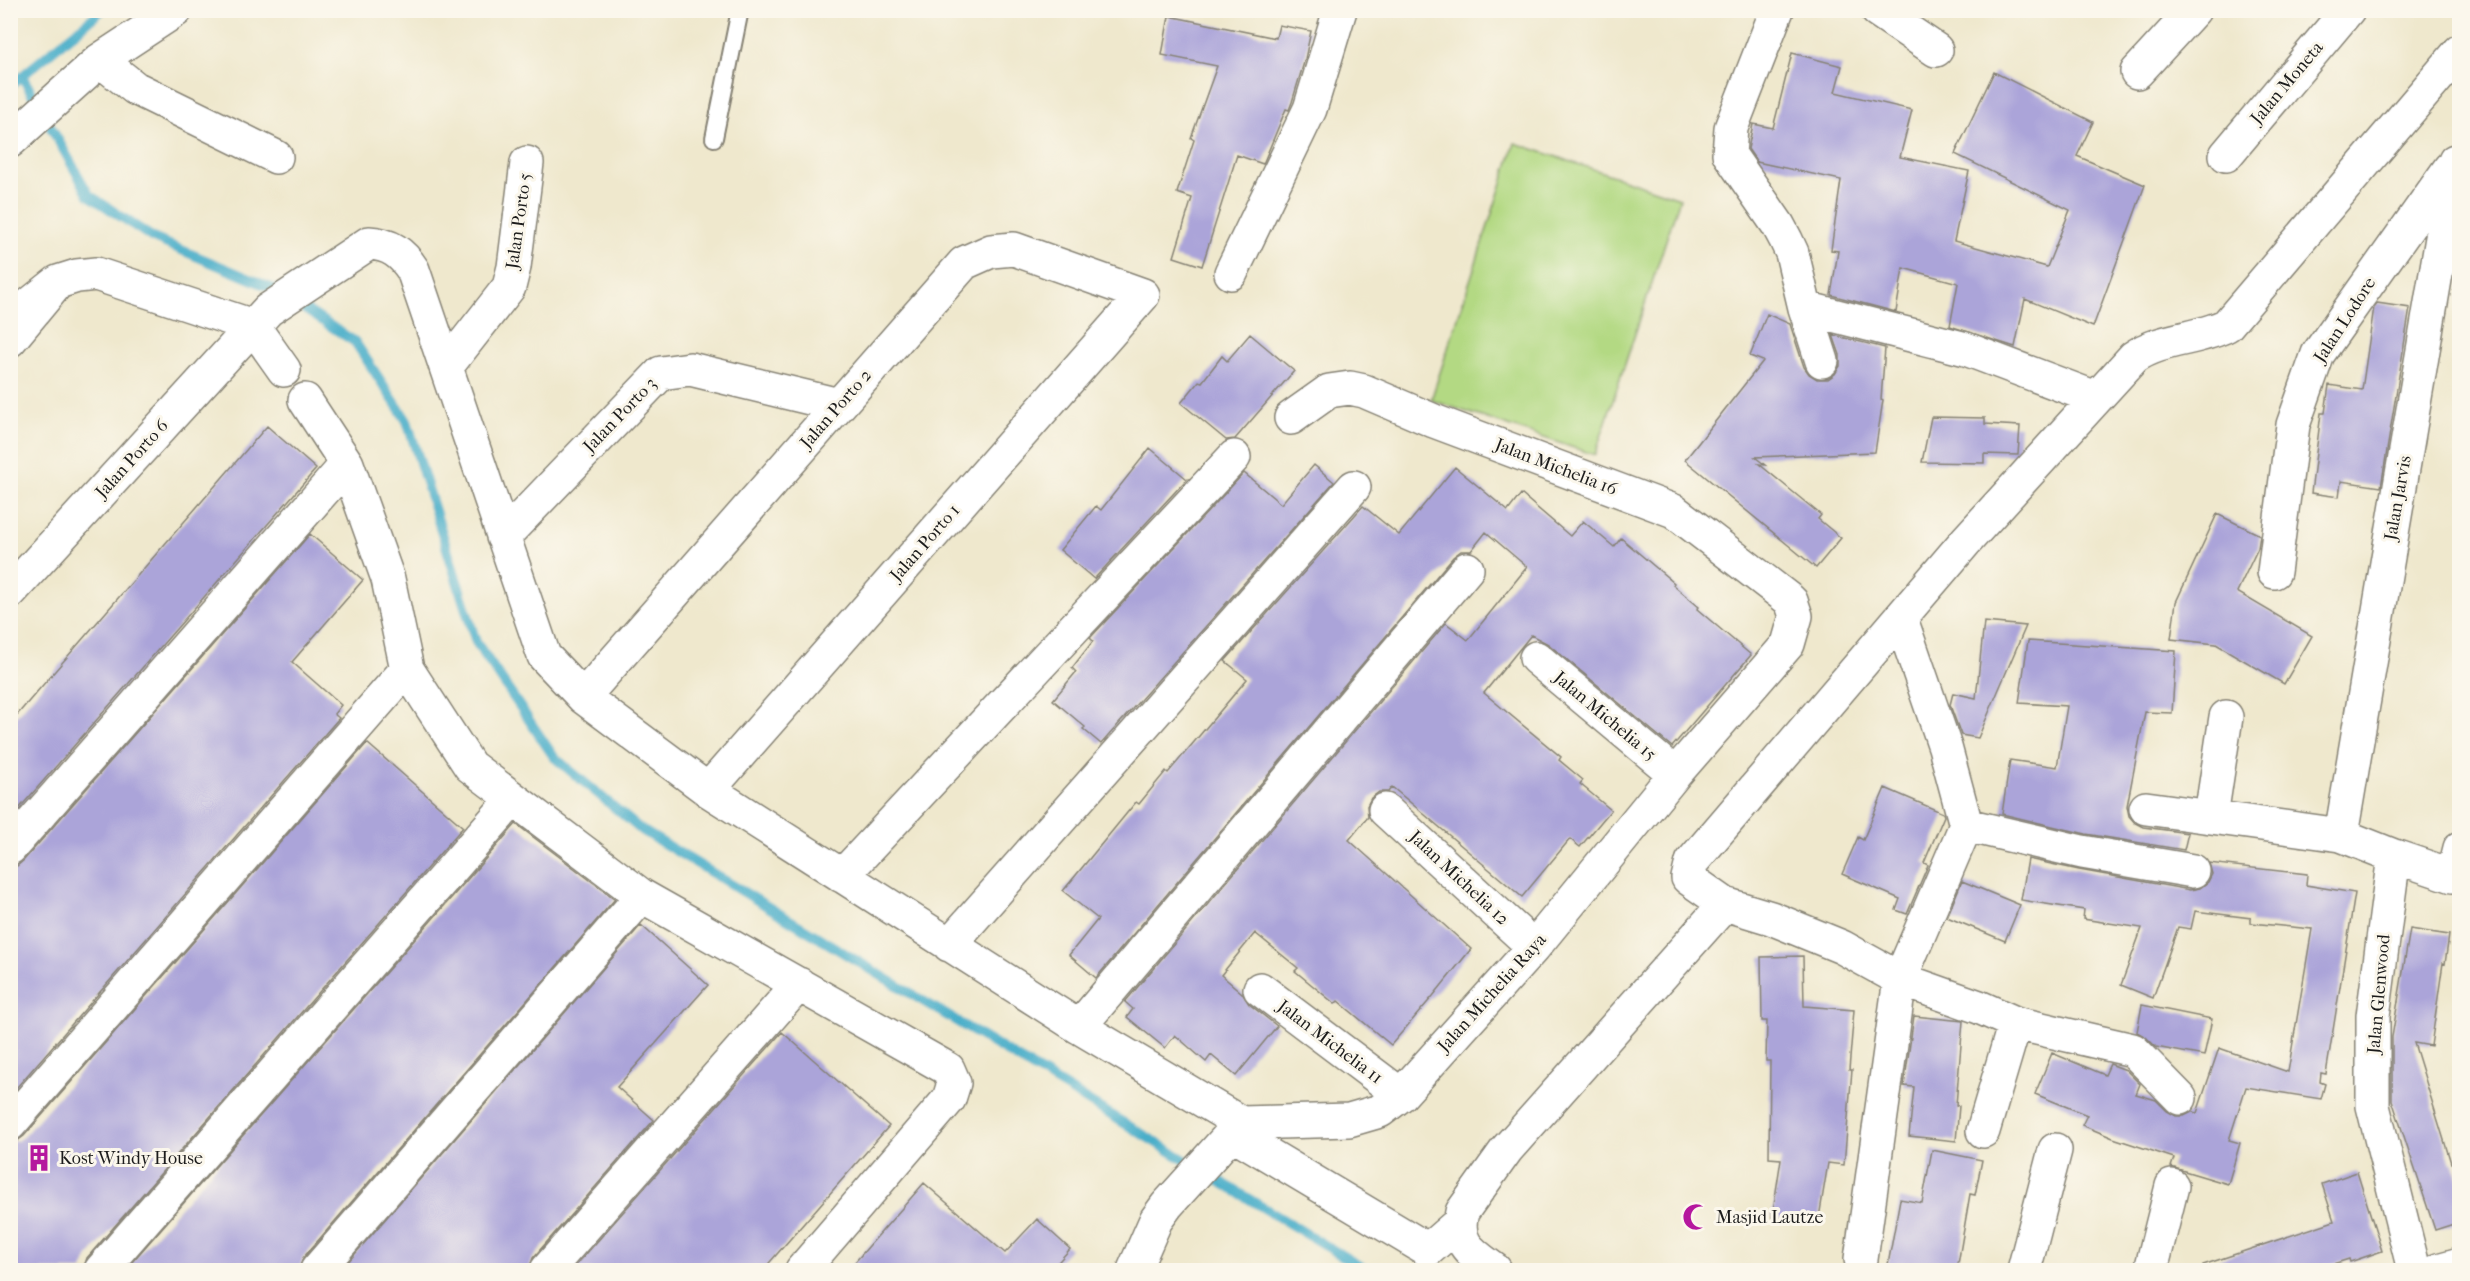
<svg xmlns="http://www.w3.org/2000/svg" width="2470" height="1281" font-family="'IM FELL French Canon',serif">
<rect width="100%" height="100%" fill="#fbf7ec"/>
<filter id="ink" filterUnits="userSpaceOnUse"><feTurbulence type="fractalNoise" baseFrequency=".0167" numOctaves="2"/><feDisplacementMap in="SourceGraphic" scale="12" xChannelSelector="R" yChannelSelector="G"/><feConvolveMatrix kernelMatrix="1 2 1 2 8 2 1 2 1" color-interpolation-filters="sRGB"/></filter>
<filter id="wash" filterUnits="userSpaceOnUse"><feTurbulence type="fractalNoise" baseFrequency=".008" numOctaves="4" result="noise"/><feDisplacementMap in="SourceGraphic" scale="24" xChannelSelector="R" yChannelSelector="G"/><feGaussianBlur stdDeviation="1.35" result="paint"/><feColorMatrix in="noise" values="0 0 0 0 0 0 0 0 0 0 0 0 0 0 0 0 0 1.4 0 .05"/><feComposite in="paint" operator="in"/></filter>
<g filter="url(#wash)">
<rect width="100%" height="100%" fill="#efe8cd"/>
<path fill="#b3d983" stroke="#687a50" stroke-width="1.5" d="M 1515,143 L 1680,198 L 1595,455 L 1431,400 Z"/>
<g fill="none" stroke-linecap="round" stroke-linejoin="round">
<path stroke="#49aec9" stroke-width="10" d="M 22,76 L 89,195 L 153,238 L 274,289 L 355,342 L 407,421 L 476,642 L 554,757 L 640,829 L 1366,1270
M 10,86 L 102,10"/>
</g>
<g id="blocks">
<path fill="#aba4d9" d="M 1169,16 L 1276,38 L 1279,25 L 1311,31 L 1305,59 L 1292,102 L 1289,110 L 1286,109 L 1263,164 L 1237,155 L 1202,266 L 1174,257 L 1192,198 L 1177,193 L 1194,140 L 1191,138 L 1217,66 L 1162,55 Z
M 1792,53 L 1842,66 L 1835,92 L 1912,110 L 1900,157 L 1969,171 L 1954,241 L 2047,267 L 2070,210 L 1955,154 L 1994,72 L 2093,122 L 2077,156 L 2145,185 L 2093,327 L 2025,299 L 2015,347 L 1950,326 L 1958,283 L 1903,268 L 1896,312 L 1831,295 L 1838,251 L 1831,250 L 1841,180 L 1757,162 L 1748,149 L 1753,124 L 1773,128 Z
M 2377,303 L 2410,308 L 2381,487 L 2341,481 L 2339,497 L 2311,493 L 2321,413 L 2325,413 L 2329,385 L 2362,390 L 2374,307 Z
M 1767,314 L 1790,324 L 1804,367 L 1809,374 L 1817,379 L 1828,379 L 1835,374 L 1840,366 L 1840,355 L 1833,335 L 1885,348 L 1881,399 L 1883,400 L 1875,452 L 1755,457 L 1765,465 L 1759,464 L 1821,515 L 1818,519 L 1841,538 L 1816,568 L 1685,460 L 1763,361 L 1750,356 Z
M 1250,334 L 1294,371 L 1235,439 L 1226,440 L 1181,403 L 1199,381 L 1202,382 L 1222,356 L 1227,361 Z
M 1931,417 L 1985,418 L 1985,424 L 2020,426 L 2018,455 L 1984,454 L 1984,463 L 1922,462 Z
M 267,426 L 316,469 L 10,819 L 10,723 Z
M 1150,448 L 1187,479 L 1094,579 L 1060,550 L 1096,506 L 1101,510 Z
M 1314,465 L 1334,482 L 1101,744 L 1083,729 L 1085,727 L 1053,700 L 1076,672 L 1072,668 L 1093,641 L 1090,638 L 1244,473 L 1281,504 Z
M 1455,467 L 1508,511 L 1521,494 L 1570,536 L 1583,521 L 1614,547 L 1621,538 L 1674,583 L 1673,585 L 1699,607 L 1697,609 L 1751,655 L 1672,747 L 1548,644 L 1531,635 L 1484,693 L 1561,757 L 1559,760 L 1583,780 L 1580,784 L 1611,810 L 1580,847 L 1570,839 L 1522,897 L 1392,787 L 1388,792 L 1379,792 L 1371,798 L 1367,806 L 1368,817 L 1349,840 L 1471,949 L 1433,996 L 1391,1045 L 1338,1001 L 1335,1004 L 1295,971 L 1298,968 L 1255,933 L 1221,975 L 1242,993 L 1249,1004 L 1277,1026 L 1236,1076 L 1211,1055 L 1206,1062 L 1175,1035 L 1165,1048 L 1127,1017 L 1133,1009 L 1125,1002 L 1446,623 L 1468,640 L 1527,567 L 1486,532 L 1471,551 L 1461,551 L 1453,557 L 1096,978 L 1069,955 L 1098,919 L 1063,891 L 1136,802 L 1139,804 L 1166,771 L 1168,773 L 1247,679 L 1225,661 L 1363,506 L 1399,535 Z
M 2217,514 L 2260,535 L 2258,548 L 2237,592 L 2312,636 L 2284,684 L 2216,644 L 2171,639 L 2176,602 Z
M 310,534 L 363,580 L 292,662 L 341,705 L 334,714 L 339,718 L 10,1095 L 10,866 L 17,866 L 24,860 Z
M 1984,622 L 2026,626 L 1978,738 L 1961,735 L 1950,705 L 1953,693 L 1976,698 Z
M 2028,641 L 2176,651 L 2172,713 L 2145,712 L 2127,806 L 2129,816 L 2135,823 L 2143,827 L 2188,833 L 2184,850 L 2086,834 L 2002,814 L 2010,760 L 2057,767 L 2067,706 L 2019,703 Z
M 367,743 L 463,827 L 87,1258 L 83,1270 L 10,1270 L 10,1142 L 17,1141 L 24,1136 Z
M 1885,788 L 1943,813 L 1944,816 L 1924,863 L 1928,865 L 1907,914 L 1896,910 L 1900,899 L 1842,874 L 1858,837 L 1863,840 Z
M 516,824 L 615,899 L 303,1258 L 299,1270 L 125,1270 Z
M 2028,859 L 2079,870 L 2190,890 L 2200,888 L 2208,882 L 2212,874 L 2209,863 L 2307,874 L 2306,885 L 2355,893 L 2326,1074 L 2321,1073 L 2320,1082 L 2325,1084 L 2321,1099 L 2246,1087 L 2229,1140 L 2240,1143 L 2228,1184 L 2171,1167 L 2174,1158 L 2113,1138 L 2082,1125 L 2087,1115 L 2035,1094 L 2052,1053 L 2105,1075 L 2110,1064 L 2126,1070 L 2140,1084 L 2136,1094 L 2156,1100 L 2167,1111 L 2176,1116 L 2184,1116 L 2192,1112 L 2197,1113 L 2219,1048 L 2288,1072 L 2312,929 L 2251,923 L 2251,918 L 2195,911 L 2191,929 L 2178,927 L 2153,998 L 2121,985 L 2142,928 L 2083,919 L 2084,910 L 2021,900 Z
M 1962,881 L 2020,905 L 2005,941 L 1947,917 Z
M 641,925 L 708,985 L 617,1087 L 654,1120 L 533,1258 L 529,1270 L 341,1270 Z
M 2410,929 L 2449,935 L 2445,964 L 2443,963 L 2431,1046 L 2414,1043 L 2451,1163 L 2453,1162 L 2460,1183 L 2460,1222 L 2435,1230 L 2392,1100 L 2392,1037 Z
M 1803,956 L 1804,1006 L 1854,1010 L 1849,1070 L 1852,1070 L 1844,1165 L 1828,1163 L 1818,1224 L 1772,1217 L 1781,1159 L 1769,1158 L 1770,1061 L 1766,1061 L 1767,1021 L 1762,1021 L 1761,957 Z
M 2142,1005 L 2212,1019 L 2204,1056 L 2156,1047 L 2146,1037 L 2137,1032 Z
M 1914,1016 L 1963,1021 L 1956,1105 L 1959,1106 L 1956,1141 L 1909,1136 L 1914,1087 L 1904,1086 Z
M 782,1032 L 889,1126 L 763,1270 L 572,1270 Z
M 1932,1150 L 1982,1160 L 1975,1195 L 1970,1194 L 1957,1270 L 1887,1270 L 1900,1199 L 1922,1203 Z
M 2357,1172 L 2382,1251 L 2350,1262 L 2349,1259 L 2314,1270 L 2204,1270 L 2203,1265 L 2334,1221 L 2322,1184 Z
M 924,1183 L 1005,1253 L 1037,1219 L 1070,1249 L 1051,1270 L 848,1270 Z"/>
</g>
</g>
<g filter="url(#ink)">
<use href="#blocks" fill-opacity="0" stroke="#868274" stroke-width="1.5"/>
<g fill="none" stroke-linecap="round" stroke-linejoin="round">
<defs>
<path id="service" d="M 714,138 L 740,10"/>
<path id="minor" d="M 1777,10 L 1731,128 L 1729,154 L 1778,225 L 1786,240 L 1792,253 L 1805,308 L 1822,361
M 1877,10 L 1936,50
M 100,60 L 135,88 L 276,157
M 2137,72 L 2194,10
M 10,141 L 100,60 L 176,10
M 2226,155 L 2348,10
M 1231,273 L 1310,109 L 1340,10
M 58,282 L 77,276 L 96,274 L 253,326 L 284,370
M 1805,308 L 1966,349 L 2096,398
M 10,320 L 58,282 L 10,340
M 447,366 L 509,287 L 514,267 L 527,163
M 305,400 L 347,464
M 503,537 L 661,373 L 690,369 L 839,405
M 2274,572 L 2293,425 L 2318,354 L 2450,168
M 10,592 L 268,310 L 369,243 C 390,244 402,253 413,270 L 544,656 L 583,697 L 708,790 L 1079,1027 L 1241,1123
M 1901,619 L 1945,747 L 1966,825 L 1900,979 L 1979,1007 L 2015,1023 L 1983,1131
M 1536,658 L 1675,774
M 583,697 L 964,263 L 991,251 L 1014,249 L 1143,295 L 708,790
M 2146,808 L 2341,835 L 2394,856 L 2453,876 L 2460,848
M 1385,810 L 1534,947
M 2211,816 L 2226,717
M 1966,825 L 2082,852 L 2193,871
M 2341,835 L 2455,161
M 10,848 L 347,464 L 388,579 L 407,669 L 470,766 L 642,896 L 948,1069 L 954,1083 L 949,1099 L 802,1270
M 2394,856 L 2373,1016 L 2373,1106 L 2414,1270
M 842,876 L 1234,457
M 1725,904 L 1771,918 L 1842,947 L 1900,979 L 1861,1259
M 949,945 L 1354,487
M 1260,989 L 1401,1095
M 2015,1023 L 2133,1050 L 2180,1098
M 1079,1027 L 1467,569
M 10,1124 L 407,669
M 1232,1133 L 1428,1250 L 1459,1223
M 101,1270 L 513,799
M 317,1270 L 642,896
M 547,1270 L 799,984
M 1134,1270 L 1156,1220 L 1167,1205 L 1241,1123 L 1349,1120 L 1380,1111 L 1401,1095 L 1534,947 L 1675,774 L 1788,644 L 1796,616 L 1791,601 L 1674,511 L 1434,421 L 1364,391 L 1350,388 L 1329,391 L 1291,418
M 1495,1270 C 1472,1253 1454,1244 1462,1212 L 1507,1149 L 1725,904 L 1688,878 L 1692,862 L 1966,541 L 2134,357 C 2161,338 2198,340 2227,325 L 2460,51
M 2024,1270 L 2055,1150
M 2151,1270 L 2172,1186
M 2438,1270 L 2460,1264"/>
</defs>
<use href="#service" stroke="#868274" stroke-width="20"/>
<use href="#minor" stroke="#868274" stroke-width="36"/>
<use href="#service" stroke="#fff" stroke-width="16"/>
<use href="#minor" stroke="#fff" stroke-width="33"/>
</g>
</g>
<defs>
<symbol id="building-bare" viewBox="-9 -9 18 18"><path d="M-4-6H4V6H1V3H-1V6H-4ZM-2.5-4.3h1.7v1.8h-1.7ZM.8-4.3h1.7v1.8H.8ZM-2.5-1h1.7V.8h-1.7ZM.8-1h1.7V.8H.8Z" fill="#b5179e" stroke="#fbf7ec" stroke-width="2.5" paint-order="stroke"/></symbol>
<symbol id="mosque-bare" viewBox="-9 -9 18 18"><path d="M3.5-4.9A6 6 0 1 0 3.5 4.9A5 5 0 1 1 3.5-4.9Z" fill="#b5179e" stroke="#fbf7ec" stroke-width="2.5" paint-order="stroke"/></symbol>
</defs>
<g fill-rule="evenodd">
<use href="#building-bare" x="20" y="1139" width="38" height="38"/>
<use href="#mosque-bare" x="1677" y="1198" width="38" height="38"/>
</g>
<g text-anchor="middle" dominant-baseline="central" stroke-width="6" stroke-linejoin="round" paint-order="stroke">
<g font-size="18" fill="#1c1c1c" stroke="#fbf7ec">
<text transform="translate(2287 83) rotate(-50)">Jalan Moneta</text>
<text transform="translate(519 221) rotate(-82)">Jalan Porto 5</text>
<text transform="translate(2345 320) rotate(-57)">Jalan Lodore</text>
<text transform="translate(836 409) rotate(-49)">Jalan Porto 2</text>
<text transform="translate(620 415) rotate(-46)">Jalan Porto 3</text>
<text transform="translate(132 459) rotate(-48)">Jalan Porto 6</text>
<text transform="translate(1556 467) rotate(21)">Jalan Michelia 16</text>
<text transform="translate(2398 498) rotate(-80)">Jalan Jarvis</text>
<text transform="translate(925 543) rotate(-49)">Jalan Porto 1</text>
<text transform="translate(1605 716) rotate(40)">Jalan Michelia 15</text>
<text transform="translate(1459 878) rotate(43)">Jalan Michelia 12</text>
<text transform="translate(1492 993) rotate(-48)">Jalan Michelia Raya</text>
<text transform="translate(2379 994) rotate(-85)">Jalan Glenwood</text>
<text transform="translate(1330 1042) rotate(37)">Jalan Michelia 11</text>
</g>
<g font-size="18" fill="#1c1c1c" stroke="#fbf7ec" text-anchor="start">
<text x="59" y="1158">Kost Windy House</text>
<text x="1716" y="1217">Masjid Lautze</text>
</g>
</g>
<rect width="2470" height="1281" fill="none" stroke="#fbf7ec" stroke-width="36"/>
</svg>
